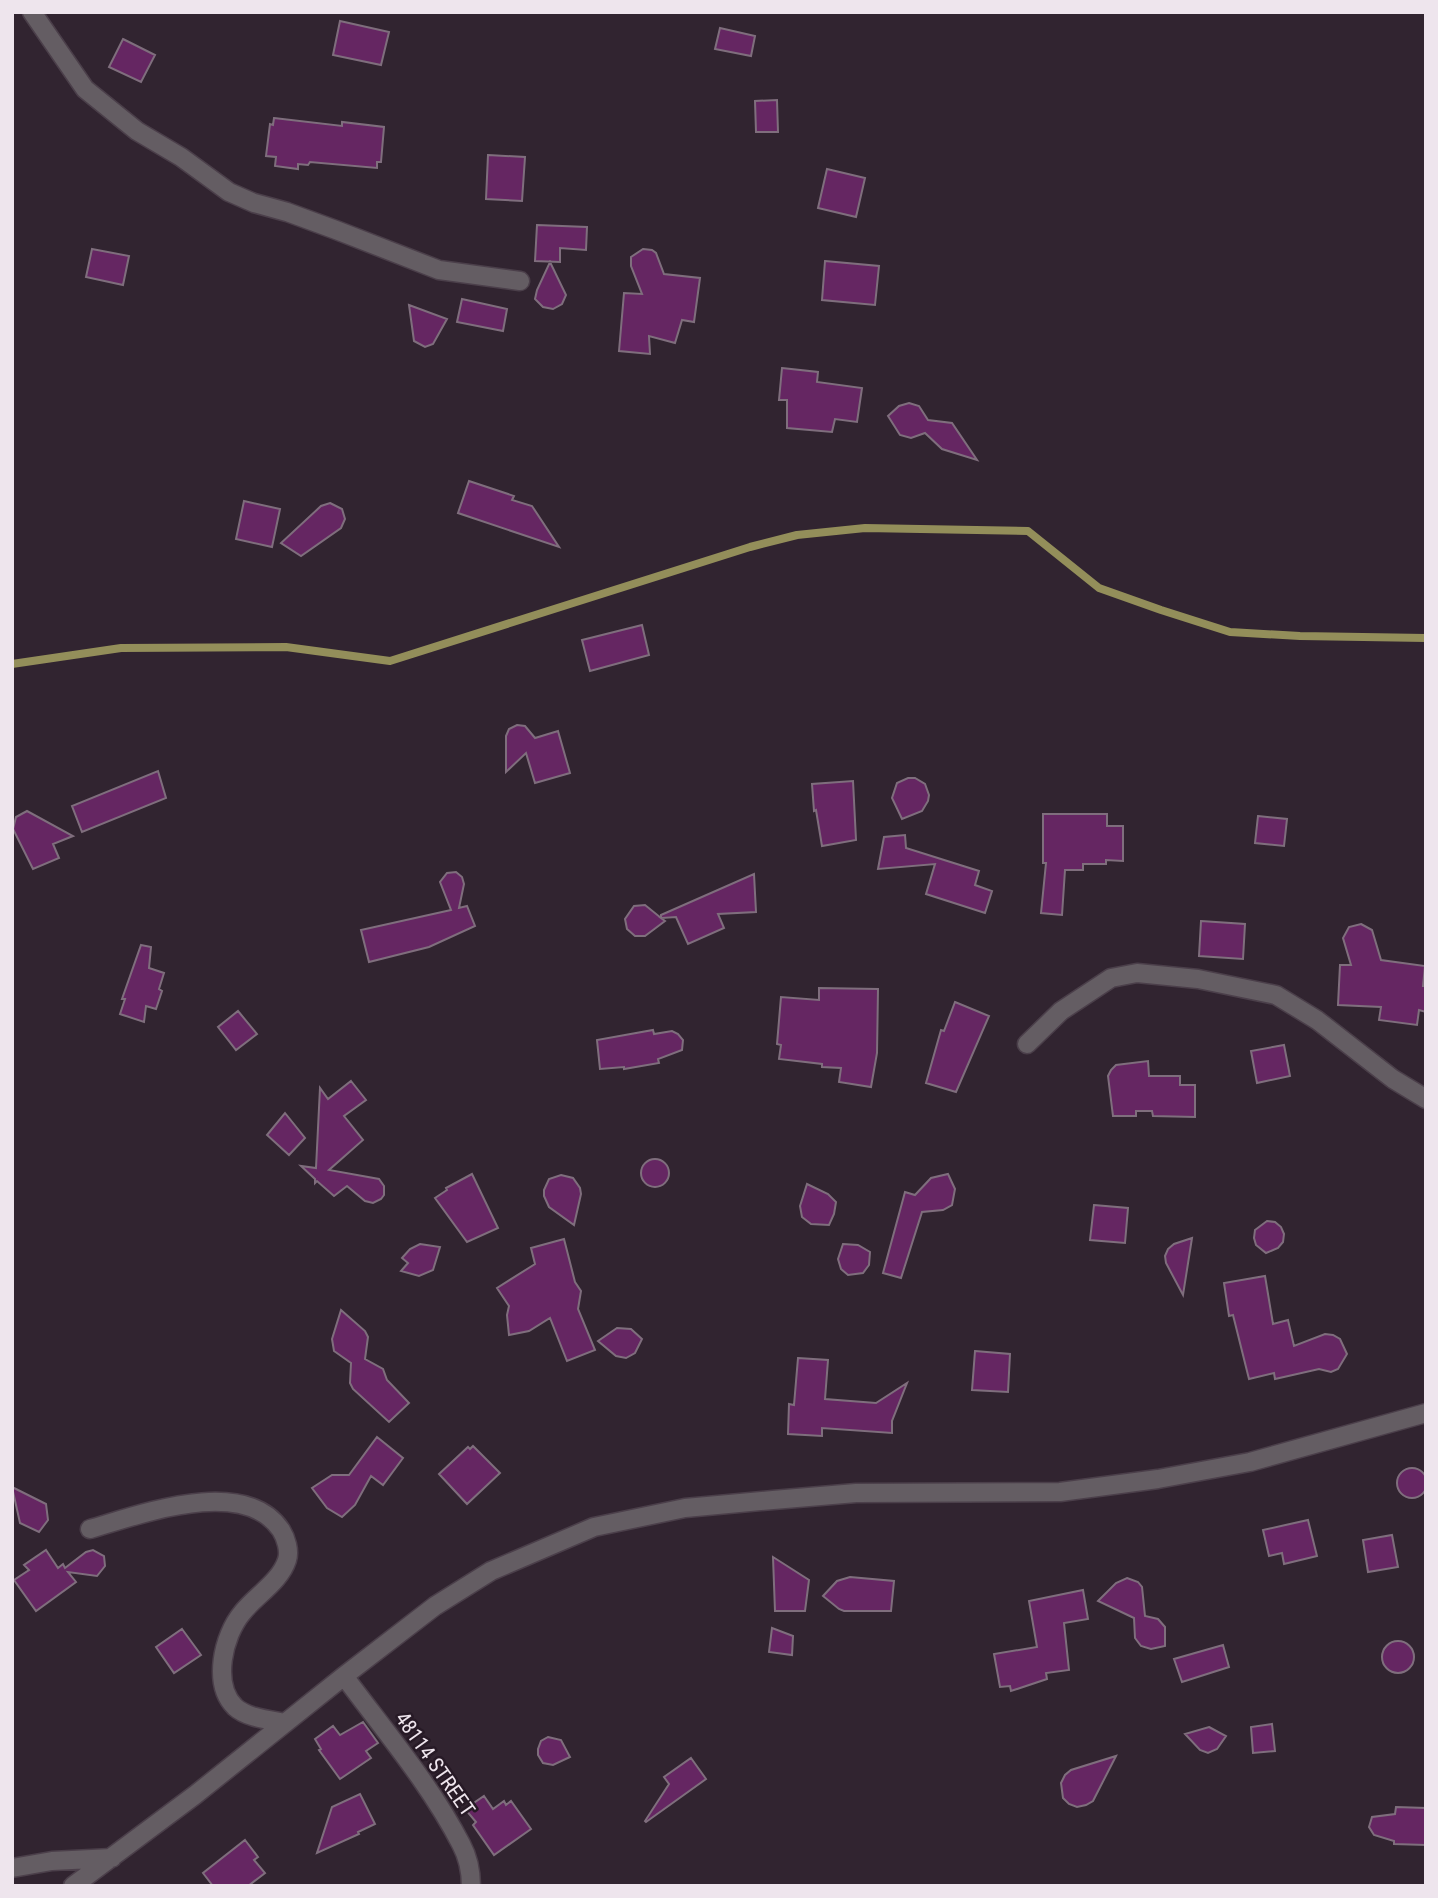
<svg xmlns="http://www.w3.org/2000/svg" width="1438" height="1898" font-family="'Roboto Condensed',sans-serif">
<rect width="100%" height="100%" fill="#312430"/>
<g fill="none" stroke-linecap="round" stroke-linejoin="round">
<path stroke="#938e5a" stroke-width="8" d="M 12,664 L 121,648 L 286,647 L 390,661 L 750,547 L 797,535 L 865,528 L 1028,531 L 1099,588 L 1161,610 L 1230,632 L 1300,636 L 1426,638"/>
</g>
<path fill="#652662" stroke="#7f6e7d" stroke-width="2" d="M 340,21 L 389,32 L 381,65 L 333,55 Z
M 720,28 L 755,36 L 751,56 L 715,49 Z
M 123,39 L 155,55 L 141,82 L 109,67 Z
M 777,100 L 778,132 L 756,132 L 755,101 Z
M 274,118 L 342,126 L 342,122 L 384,127 L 381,162 L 377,162 L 377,168 L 310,162 L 308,165 L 298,164 L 298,169 L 275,166 L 276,157 L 266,156 L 270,124 L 273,125 Z
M 488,155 L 525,157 L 522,201 L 486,199 Z
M 827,169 L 865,178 L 856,217 L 818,208 Z
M 537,225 L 587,227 L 586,250 L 560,248 L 560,262 L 535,261 Z
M 92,249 L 129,256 L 123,285 L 86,277 Z
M 643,249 L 652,250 L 656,253 L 664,274 L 700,278 L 694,322 L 682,320 L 675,343 L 649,336 L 650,354 L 619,351 L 624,293 L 642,294 L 631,266 L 631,257 Z
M 825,261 L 879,266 L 875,305 L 822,300 Z
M 550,262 L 566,295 L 562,304 L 553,309 L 543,307 L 535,299 L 537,290 Z
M 462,299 L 507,309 L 503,331 L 457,322 Z
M 409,305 L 447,319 L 433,344 L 425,347 L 414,341 Z
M 782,368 L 818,372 L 817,382 L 862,388 L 857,422 L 835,419 L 832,432 L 787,428 L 787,400 L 779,400 Z
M 909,403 L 919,406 L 928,420 L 952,423 L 977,460 L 942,449 L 925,433 L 911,438 L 900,435 L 888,416 L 899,406 Z
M 469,481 L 514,496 L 512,500 L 532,506 L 559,547 L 458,513 Z
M 244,501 L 280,509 L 272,547 L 236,539 Z
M 330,503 L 342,509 L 345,519 L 341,528 L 301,556 L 281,543 L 321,506 Z
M 642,625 L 649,655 L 590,671 L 582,640 Z
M 517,725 L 525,726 L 535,738 L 558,731 L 570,773 L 535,783 L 526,753 L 506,772 L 506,736 L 509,729 Z
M 158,771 L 166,798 L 82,832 L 72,806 Z
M 908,778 L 915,778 L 925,784 L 929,795 L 928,801 L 922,811 L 902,819 L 892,798 L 897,783 Z
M 853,781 L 856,840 L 822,846 L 816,810 L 814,811 L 812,784 Z
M 27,811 L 73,836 L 53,844 L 59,858 L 33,869 L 13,829 L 16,817 Z
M 1043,814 L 1107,814 L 1107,826 L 1123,826 L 1123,861 L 1106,860 L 1106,864 L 1083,864 L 1083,870 L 1065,870 L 1062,915 L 1041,913 L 1046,863 L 1043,863 Z
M 1258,816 L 1287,819 L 1284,846 L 1255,843 Z
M 905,835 L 906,848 L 979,871 L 975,885 L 992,891 L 985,913 L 926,894 L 935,864 L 878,869 L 884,837 Z
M 456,872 L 462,877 L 464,884 L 459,908 L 467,906 L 475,926 L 429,947 L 369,962 L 361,930 L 451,910 L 440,882 L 447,873 Z
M 754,874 L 756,912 L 718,914 L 724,928 L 688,944 L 676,917 L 661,918 L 665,921 L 645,936 L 635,936 L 627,929 L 625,919 L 634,906 L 645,905 L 661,918 L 661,915 Z
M 1201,921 L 1245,924 L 1243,959 L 1199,956 Z
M 1361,924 L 1372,930 L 1381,960 L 1425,966 L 1423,986 L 1426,986 L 1426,1012 L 1419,1010 L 1417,1025 L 1379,1020 L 1381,1007 L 1338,1005 L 1340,965 L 1351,965 L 1343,938 L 1349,927 Z
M 141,945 L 151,947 L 149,968 L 164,973 L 159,989 L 162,991 L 156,1009 L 146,1006 L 144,1022 L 120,1014 L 125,999 L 122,999 Z
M 819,988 L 878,989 L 877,1053 L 871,1087 L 839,1082 L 841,1068 L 822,1067 L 822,1064 L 779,1059 L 781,1045 L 777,1044 L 781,997 L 819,1000 Z
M 955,1002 L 989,1016 L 956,1092 L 926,1083 L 941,1030 L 944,1031 Z
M 238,1011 L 257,1034 L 236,1050 L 218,1027 Z
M 653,1030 L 654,1034 L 672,1031 L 678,1034 L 683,1040 L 682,1050 L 658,1059 L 659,1063 L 624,1069 L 624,1067 L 600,1069 L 597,1040 Z
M 1284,1045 L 1290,1076 L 1257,1083 L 1251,1051 Z
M 1148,1061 L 1149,1076 L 1180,1076 L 1180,1085 L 1195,1085 L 1195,1117 L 1153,1116 L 1152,1111 L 1136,1111 L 1136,1116 L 1113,1116 L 1108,1076 L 1111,1070 L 1116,1065 Z
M 351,1081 L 366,1100 L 344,1116 L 363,1140 L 329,1170 L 379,1179 L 384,1186 L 384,1195 L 381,1199 L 373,1203 L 365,1201 L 347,1186 L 334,1196 L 317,1181 L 315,1183 L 315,1179 L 301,1166 L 316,1168 L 320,1088 L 328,1099 Z
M 285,1113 L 305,1138 L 289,1155 L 267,1135 Z
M641 1173a14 14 0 1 1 28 0a14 14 0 1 1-28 0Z
M 472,1174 L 498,1228 L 467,1242 L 435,1198 L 447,1190 L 446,1188 Z
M 948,1174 L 955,1189 L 952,1205 L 943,1210 L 922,1212 L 901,1278 L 883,1273 L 905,1192 L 915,1195 L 931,1178 Z
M 561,1175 L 573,1178 L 580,1188 L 581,1194 L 574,1225 L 549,1207 L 544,1196 L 544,1190 L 549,1179 Z
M 807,1184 L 828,1194 L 836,1202 L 834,1214 L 829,1225 L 811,1224 L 802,1217 L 800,1206 Z
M 1094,1205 L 1128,1208 L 1125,1243 L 1090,1240 Z
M 1267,1221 L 1275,1222 L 1281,1227 L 1284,1234 L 1283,1242 L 1278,1248 L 1266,1253 L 1256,1245 L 1254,1238 L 1255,1230 Z
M 1192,1238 L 1183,1295 L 1166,1263 L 1165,1256 L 1168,1249 L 1174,1244 Z
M 564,1239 L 575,1282 L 581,1291 L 578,1309 L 595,1350 L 567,1361 L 550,1318 L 529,1331 L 509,1335 L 507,1315 L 509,1306 L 497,1288 L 535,1264 L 531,1248 Z
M 420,1244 L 440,1247 L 433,1270 L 419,1276 L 401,1271 L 408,1263 L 402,1258 L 410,1249 Z
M 843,1244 L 858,1245 L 870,1252 L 869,1265 L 863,1273 L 848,1275 L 841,1269 L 838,1259 Z
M 1265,1276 L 1273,1324 L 1288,1320 L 1294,1346 L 1325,1334 L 1333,1335 L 1340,1339 L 1347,1354 L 1338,1369 L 1331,1372 L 1319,1369 L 1275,1379 L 1274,1373 L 1249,1379 L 1233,1315 L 1229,1316 L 1224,1283 Z
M 341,1310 L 365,1331 L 368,1337 L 365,1359 L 383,1369 L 387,1380 L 409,1403 L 389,1422 L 353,1389 L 350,1383 L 351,1363 L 334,1351 L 332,1339 Z
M 617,1328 L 631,1329 L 642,1339 L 635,1353 L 626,1358 L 616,1356 L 598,1341 Z
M 975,1351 L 1010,1354 L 1008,1392 L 972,1390 Z
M 798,1358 L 828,1360 L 825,1399 L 876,1403 L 907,1383 L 892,1421 L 892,1433 L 822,1428 L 822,1436 L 788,1434 L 789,1404 L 794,1405 Z
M 377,1437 L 403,1458 L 383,1485 L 371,1476 L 355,1505 L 342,1517 L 327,1508 L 312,1488 L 332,1475 L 349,1475 Z
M 473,1446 L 500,1473 L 467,1504 L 439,1474 L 468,1447 L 470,1449 Z
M1397 1483a15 15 0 1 1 30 0a15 15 0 1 1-30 0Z
M 12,1487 L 46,1504 L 48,1520 L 39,1532 L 20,1523 Z
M 1308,1520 L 1317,1556 L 1284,1564 L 1282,1553 L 1269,1556 L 1263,1530 Z
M 1392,1535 L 1398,1567 L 1368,1572 L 1363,1540 Z
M 46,1550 L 58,1568 L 63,1564 L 65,1568 L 86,1552 L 93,1550 L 104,1556 L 105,1566 L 97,1576 L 68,1572 L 76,1582 L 36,1611 L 14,1580 L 29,1570 L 24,1565 Z
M 773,1557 L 809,1580 L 805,1611 L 775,1611 Z
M 850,1577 L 894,1581 L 891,1611 L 844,1611 L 839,1609 L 823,1596 L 837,1581 Z
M 1127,1578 L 1138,1582 L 1142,1587 L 1145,1616 L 1158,1619 L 1165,1627 L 1165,1646 L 1151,1649 L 1141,1646 L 1135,1638 L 1134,1618 L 1098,1601 L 1116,1583 Z
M 1083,1590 L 1088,1619 L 1064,1623 L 1069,1670 L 1046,1673 L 1047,1679 L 1011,1691 L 1010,1686 L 1000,1687 L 994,1654 L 1037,1647 L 1029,1601 Z
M 772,1628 L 793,1636 L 792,1655 L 769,1652 Z
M 182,1629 L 201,1655 L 174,1673 L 156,1647 Z
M1382 1657a16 16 0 1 1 32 0a16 16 0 1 1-32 0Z
M 1223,1645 L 1229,1667 L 1182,1682 L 1174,1659 Z
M 363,1722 L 378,1743 L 366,1751 L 371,1758 L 340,1779 L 319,1750 L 321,1749 L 315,1739 L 333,1726 L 340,1735 Z
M 1272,1724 L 1275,1751 L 1253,1753 L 1251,1727 Z
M 1209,1727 L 1226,1736 L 1217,1749 L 1208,1753 L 1200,1750 L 1185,1734 Z
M 548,1737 L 561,1740 L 570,1757 L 553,1765 L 543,1763 L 538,1755 L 538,1749 L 541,1741 Z
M 1116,1756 L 1093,1801 L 1086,1805 L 1077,1807 L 1069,1804 L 1063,1798 L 1061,1783 L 1065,1775 L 1071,1770 Z
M 691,1758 L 706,1779 L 646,1822 L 645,1821 L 669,1784 L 664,1777 Z
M 360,1794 L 375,1824 L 358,1832 L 359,1834 L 317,1853 L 332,1807 Z
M 484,1796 L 493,1809 L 504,1801 L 506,1805 L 511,1801 L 531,1829 L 494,1855 L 473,1825 L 476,1822 L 465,1809 Z
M 1396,1807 L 1426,1808 L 1426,1845 L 1394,1844 L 1394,1841 L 1374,1835 L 1369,1827 L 1372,1817 L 1395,1814 Z
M 245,1840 L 258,1857 L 254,1860 L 265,1873 L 248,1886 L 213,1886 L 203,1873 Z"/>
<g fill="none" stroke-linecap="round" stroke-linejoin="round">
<defs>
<path id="minor" d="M 32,12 L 85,89 L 137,131 L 181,157 L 229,192 L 254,203 L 287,212 L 336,230 L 439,270 L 520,281
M 1027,1044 L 1061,1011 L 1111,978 L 1137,973 L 1198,979 L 1276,995 L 1317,1020 L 1393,1079 L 1426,1099
M 90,1529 C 139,1515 244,1475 281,1530 C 286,1538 290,1551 287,1560 C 280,1582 255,1596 242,1613 C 223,1636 212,1684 235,1707 C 247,1718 270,1720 285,1723
M 344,1676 C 384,1730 430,1784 461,1844 C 468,1857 471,1872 471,1886
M 12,1868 L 52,1861 L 112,1858
M 73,1886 L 195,1795 L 344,1676 L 435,1606 L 491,1571 L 594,1527 L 685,1508 L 773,1500 L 856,1493 L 1060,1492 L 1158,1479 L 1250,1462 L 1426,1413"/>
</defs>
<use href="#minor" stroke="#4b3f4a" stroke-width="21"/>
<use href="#minor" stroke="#645d63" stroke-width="18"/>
</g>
<g text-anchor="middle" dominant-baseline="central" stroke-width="5" stroke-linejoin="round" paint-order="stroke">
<g font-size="21" fill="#eee5ed" stroke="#271a26">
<text transform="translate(435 1764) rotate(55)">48114 STREET</text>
</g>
</g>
<rect width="1438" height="1898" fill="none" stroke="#eee5ed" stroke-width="28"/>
</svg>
